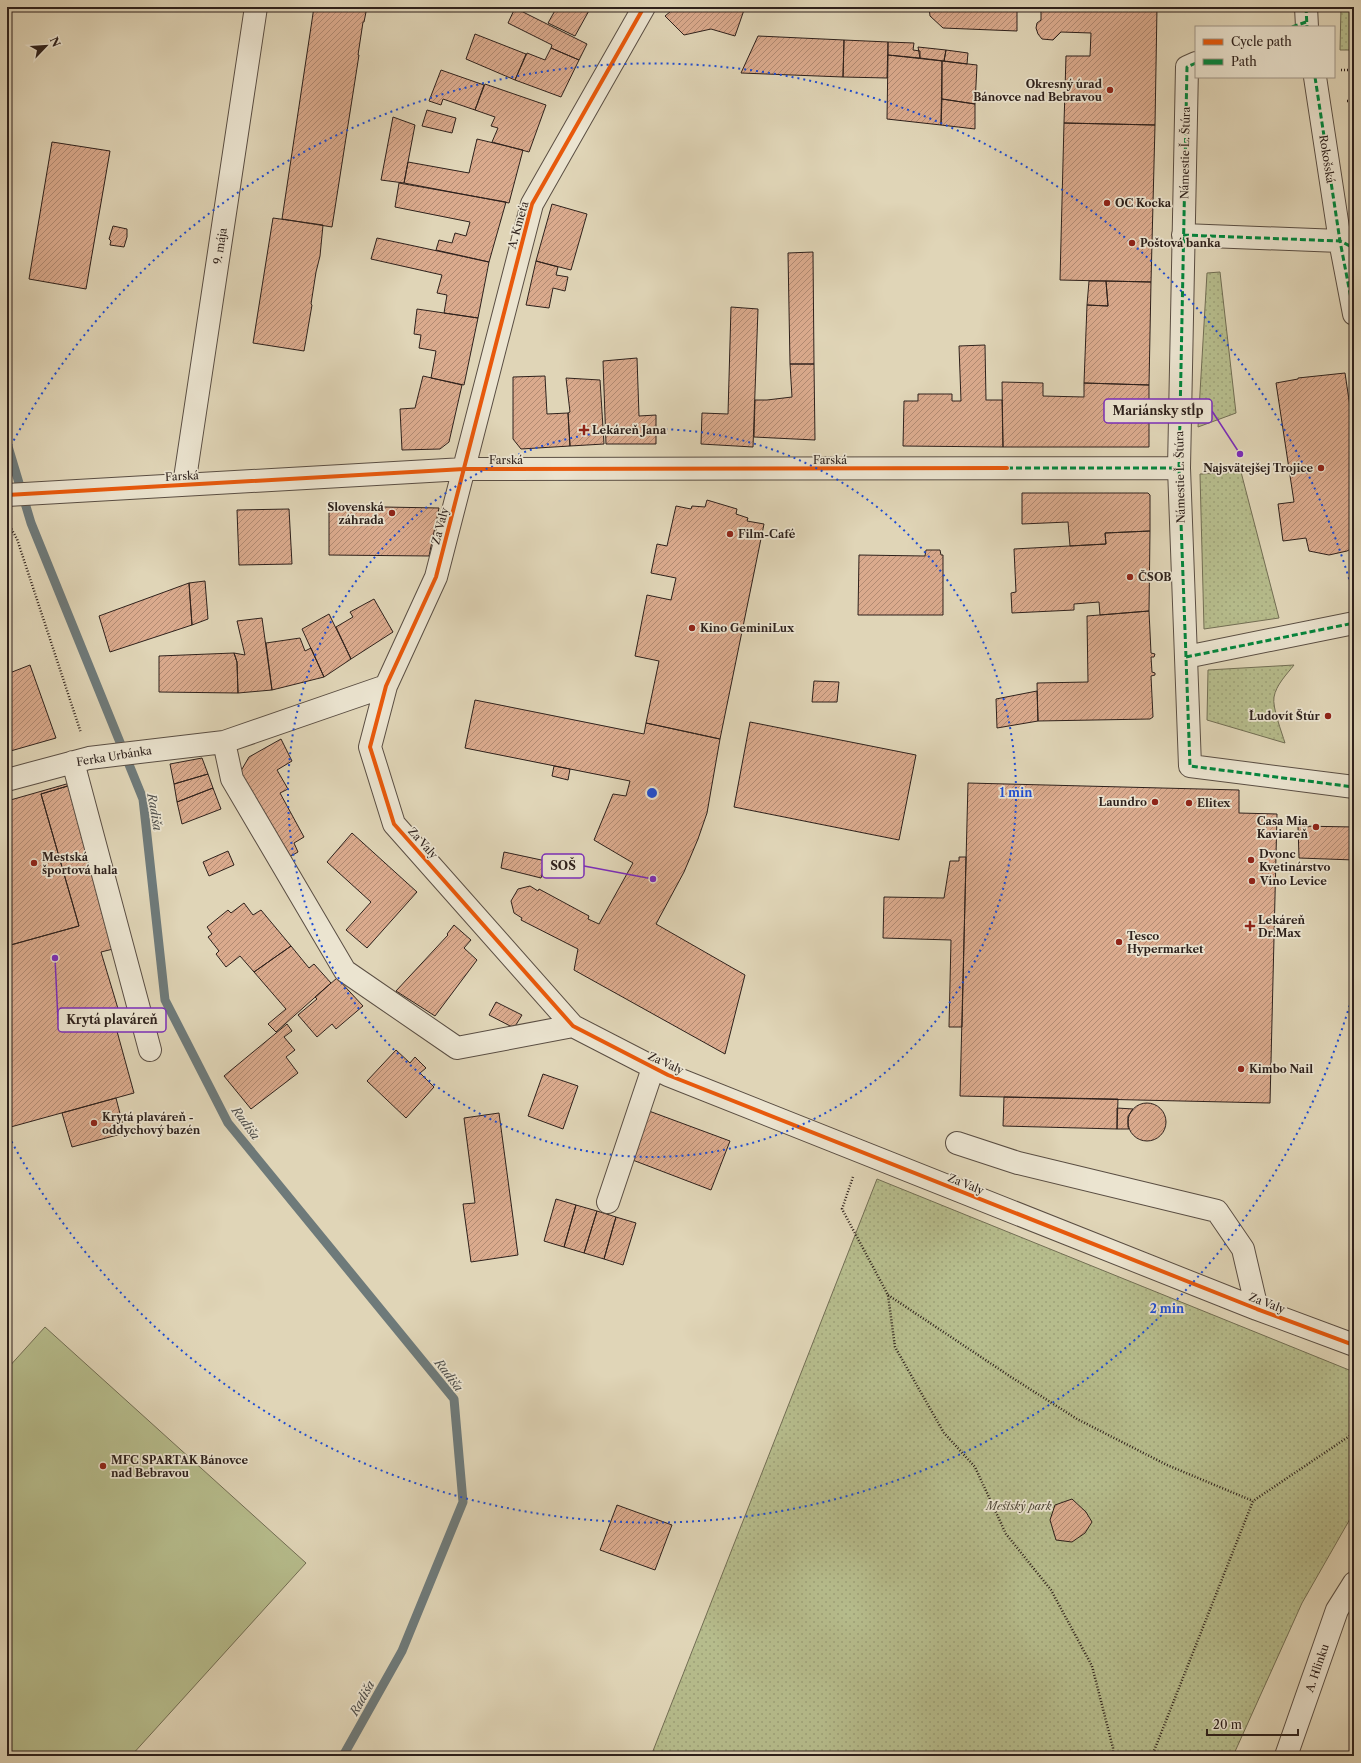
<svg xmlns="http://www.w3.org/2000/svg" width="1361" height="1763" font-family="'Libre Caslon Text',serif">
<defs>
<pattern id="green-dots" width="8" height="8" patternUnits="userSpaceOnUse"><rect width="8" height="8" fill="#b6bc8c"/><path d="M2 2h.1M6 6h.1" fill="none" stroke="#9da178" stroke-width="1.8" stroke-linecap="round"/></pattern>
<pattern id="building-hatch" width="6" height="6" patternUnits="userSpaceOnUse"><rect width="6" height="6" fill="#daaa8d"/><path d="M-1 1l2-2M0 6l6-6M5 7l2-2" fill="none" stroke="#b18a72"/></pattern>
</defs>
<rect width="100%" height="100%" fill="#e0d5b7"/>
<filter id="stains"><feTurbulence type="fractalNoise" baseFrequency=".005" numOctaves="4"/><feColorMatrix values="0 0 0 0 .2 0 0 0 0 .09 0 0 0 0 .02 0 0 0 .5 -.17"/></filter>
<radialGradient id="worn" r=".72"><stop offset=".6" stop-color="#630" stop-opacity="0"/><stop offset="1" stop-color="#630" stop-opacity=".3"/></radialGradient>
<path fill="url(#green-dots)" stroke="#726e54" d="M 1341,7 L 1354,7 L 1354,50 L 1340,50 Z
M 1220,272 L 1236,413 L 1198,427 L 1207,273 Z
M 1241,472 L 1279,618 L 1204,629 L 1200,474 Z
M 1294,665 C 1287,674 1276,685 1274,697 C 1272,707 1282,733 1285,743 L 1207,720 L 1208,670 Z
M 877,1179 L 1354,1372 L 1354,1512 L 1302,1603 L 1233,1756 L 651,1756 Z"/>
<path fill="#b6bc8c" stroke="#726e54" d="M 45,1327 L 306,1563 L 131,1756 L 7,1756 L 7,1369 Z"/>
<g fill="none" stroke-linecap="round" stroke-linejoin="round">
<path stroke="#6e7a7a" stroke-width="9" d="M 7,443 L 31,523 L 143,799 L 165,1000 L 228,1123 L 454,1399 L 463,1502 L 402,1651 L 343,1756"/>
</g>
<path fill="url(#building-hatch)" stroke="#2e211c" d="M 314,7 L 367,7 L 364,22 L 363,22 L 358,55 L 359,55 L 332,227 L 282,219 Z
M 557,7 L 591,7 L 575,36 L 548,23 Z
M 591,7 L 601,7 L 599,11 Z
M 676,7 L 737,7 L 744,10 L 735,36 L 711,29 L 684,35 L 665,16 Z
M 929,7 L 1017,7 L 1017,31 L 943,28 L 930,16 Z
M 1041,7 L 1157,7 L 1155,125 L 1064,123 L 1066,56 L 1090,56 L 1091,33 L 1061,32 L 1053,40 L 1042,39 L 1038,34 L 1036,28 L 1037,23 L 1041,20 Z
M 1223,7 L 1249,7 L 1246,10 L 1224,8 Z
M 515,8 L 587,44 L 579,60 L 551,48 L 552,45 L 508,23 Z
M 475,34 L 526,54 L 515,80 L 466,59 Z
M 758,36 L 844,40 L 843,77 L 741,73 Z
M 844,40 L 888,42 L 887,78 L 843,77 Z
M 888,42 L 914,43 L 913,50 L 920,51 L 920,58 L 888,55 Z
M 918,47 L 946,50 L 944,61 L 920,58 Z
M 551,48 L 579,60 L 561,97 L 515,80 L 527,53 L 545,60 Z
M 946,50 L 968,53 L 967,64 L 944,61 Z
M 888,55 L 942,61 L 941,125 L 887,119 Z
M 942,61 L 977,65 L 975,104 L 942,99 Z
M 441,70 L 484,85 L 475,110 L 443,99 L 441,105 L 429,101 Z
M 485,84 L 546,105 L 529,152 L 492,142 L 498,128 L 491,126 L 495,117 L 475,110 Z
M 942,99 L 975,104 L 975,129 L 941,125 Z
M 427,110 L 456,118 L 452,133 L 422,126 Z
M 393,117 L 415,125 L 404,183 L 381,180 Z
M 1064,123 L 1155,125 L 1151,282 L 1060,280 Z
M 477,139 L 523,150 L 509,203 L 404,183 L 408,162 L 469,173 Z
M 52,142 L 110,151 L 86,289 L 29,279 Z
M 399,183 L 506,202 L 489,262 L 436,250 L 439,240 L 452,243 L 455,233 L 466,236 L 470,222 L 395,207 Z
M 552,204 L 587,214 L 571,270 L 536,261 Z
M 273,218 L 323,225 L 320,256 L 316,272 L 311,304 L 312,305 L 304,351 L 253,343 Z
M 113,226 L 127,229 L 127,237 L 124,247 L 110,245 L 111,241 L 109,239 Z
M 377,238 L 489,262 L 478,318 L 444,313 L 447,295 L 437,293 L 442,275 L 371,259 Z
M 813,252 L 814,364 L 790,364 L 788,253 Z
M 536,261 L 558,267 L 556,275 L 568,277 L 565,291 L 553,288 L 549,308 L 526,305 Z
M 1089,281 L 1106,281 L 1108,306 L 1087,305 Z
M 1106,281 L 1151,282 L 1149,385 L 1084,383 L 1087,305 L 1108,306 Z
M 731,307 L 758,309 L 753,447 L 701,444 L 702,413 L 728,414 Z
M 417,309 L 478,318 L 464,385 L 431,378 L 436,351 L 419,348 L 421,335 L 414,334 Z
M 985,345 L 986,400 L 1002,400 L 1003,447 L 903,446 L 904,401 L 918,401 L 918,394 L 952,394 L 952,401 L 961,401 L 959,346 Z
M 637,358 L 639,416 L 656,415 L 656,444 L 606,444 L 603,361 Z
M 790,364 L 814,364 L 815,440 L 754,437 L 755,400 L 767,400 L 792,397 Z
M 1345,373 L 1354,434 L 1354,547 L 1347,551 L 1329,555 L 1309,551 L 1306,538 L 1283,541 L 1278,504 L 1294,502 L 1276,383 L 1298,379 L 1298,378 Z
M 423,376 L 462,385 L 449,442 L 440,449 L 402,450 L 400,409 L 415,408 Z
M 545,376 L 547,414 L 568,413 L 570,446 L 521,449 L 513,439 L 513,377 Z
M 566,378 L 600,380 L 604,444 L 570,446 L 568,413 L 570,412 Z
M 1002,382 L 1043,383 L 1043,396 L 1084,397 L 1084,383 L 1149,385 L 1149,447 L 1003,447 Z
M 1022,493 L 1148,493 L 1150,495 L 1150,531 L 1105,533 L 1106,544 L 1070,546 L 1068,522 L 1022,524 Z
M 707,500 L 737,509 L 736,514 L 748,518 L 747,521 L 764,524 L 720,739 L 646,723 L 659,661 L 635,656 L 647,595 L 671,600 L 676,578 L 651,573 L 657,544 L 667,546 L 676,506 L 691,509 L 692,506 L 705,507 Z
M 329,506 L 439,508 L 429,556 L 329,555 Z
M 289,509 L 292,564 L 239,565 L 237,510 Z
M 1150,531 L 1149,611 L 1100,615 L 1099,602 L 1074,604 L 1074,610 L 1012,613 L 1011,593 L 1016,592 L 1014,549 L 1106,544 L 1105,533 Z
M 926,550 L 940,550 L 941,555 L 943,555 L 943,615 L 858,615 L 859,555 L 925,556 Z
M 205,581 L 208,619 L 192,625 L 189,583 Z
M 189,583 L 192,625 L 110,652 L 99,616 Z
M 374,599 L 393,632 L 351,659 L 336,627 L 353,617 L 350,612 Z
M 1149,611 L 1151,653 L 1155,654 L 1154,657 L 1151,657 L 1152,672 L 1155,673 L 1155,675 L 1151,676 L 1153,717 L 1150,719 L 1038,721 L 1037,683 L 1088,682 L 1087,616 Z
M 329,614 L 351,659 L 324,677 L 302,629 Z
M 262,618 L 272,690 L 238,693 L 237,662 L 234,653 L 245,655 L 237,621 Z
M 300,638 L 305,651 L 311,648 L 324,677 L 272,690 L 266,643 Z
M 234,653 L 237,662 L 238,693 L 159,692 L 159,656 Z
M 30,665 L 56,738 L 7,752 L 7,674 Z
M 814,681 L 839,682 L 837,702 L 812,702 Z
M 1037,691 L 1038,721 L 997,728 L 996,699 Z
M 475,700 L 644,734 L 646,723 L 720,739 L 707,813 L 698,839 L 684,872 L 656,924 L 745,975 L 725,1054 L 574,970 L 578,949 L 521,920 L 522,918 L 514,913 L 511,901 L 518,889 L 530,886 L 538,891 L 539,889 L 589,916 L 588,919 L 599,924 L 633,863 L 594,840 L 613,794 L 626,796 L 630,781 L 465,748 Z
M 750,722 L 916,755 L 899,840 L 734,807 Z
M 281,739 L 292,761 L 277,770 L 288,789 L 280,793 L 304,837 L 294,843 L 298,852 L 282,861 L 238,776 L 249,757 Z
M 202,758 L 208,774 L 174,784 L 170,764 Z
M 554,766 L 570,769 L 568,780 L 552,776 Z
M 208,774 L 213,788 L 177,802 L 174,784 Z
M 70,783 L 71,785 L 41,794 L 79,926 L 7,946 L 7,801 Z
M 968,783 L 1239,790 L 1239,813 L 1277,814 L 1270,1103 L 960,1096 Z
M 71,785 L 117,948 L 101,952 L 122,1022 L 115,1024 L 134,1093 L 7,1128 L 7,946 L 79,926 L 41,794 Z
M 213,788 L 221,809 L 182,824 L 177,802 Z
M 1298,826 L 1354,827 L 1354,860 L 1299,858 Z
M 352,833 L 417,892 L 367,948 L 346,930 L 371,902 L 327,862 Z
M 228,851 L 234,865 L 209,876 L 203,862 Z
M 504,852 L 546,861 L 541,878 L 501,868 Z
M 959,857 L 966,857 L 962,1027 L 949,1027 L 951,940 L 883,938 L 884,897 L 944,898 L 950,861 L 959,861 Z
M 244,903 L 253,915 L 261,910 L 291,946 L 254,972 L 240,956 L 226,967 L 216,954 L 219,951 L 208,937 L 212,934 L 207,927 L 228,910 L 231,913 Z
M 454,925 L 471,940 L 464,948 L 477,960 L 435,1016 L 396,991 L 448,935 L 447,934 Z
M 291,946 L 309,968 L 314,964 L 331,983 L 276,1032 L 268,1024 L 286,1009 L 254,972 Z
M 337,978 L 363,1006 L 336,1029 L 332,1024 L 317,1037 L 298,1015 L 317,999 L 315,997 Z
M 496,1002 L 522,1015 L 514,1028 L 489,1015 Z
M 287,1024 L 292,1031 L 284,1037 L 295,1050 L 286,1057 L 298,1073 L 251,1109 L 224,1076 Z
M 396,1050 L 410,1063 L 415,1057 L 426,1068 L 420,1073 L 434,1087 L 406,1118 L 367,1081 Z
M 543,1074 L 578,1086 L 563,1129 L 528,1116 Z
M 1004,1097 L 1118,1099 L 1117,1129 L 1003,1126 Z
M 116,1098 L 125,1133 L 72,1147 L 62,1113 Z
M1128 1122a19 19 0 1 1 38 0a19 19 0 1 1-38 0Z
M 1117,1108 L 1133,1109 L 1128,1116 L 1128,1127 L 1129,1129 L 1117,1129 Z
M 649,1111 L 730,1141 L 711,1190 L 630,1159 Z
M 499,1113 L 518,1255 L 471,1262 L 463,1204 L 475,1203 L 464,1118 Z
M 556,1199 L 576,1205 L 564,1247 L 544,1241 Z
M 576,1205 L 597,1211 L 584,1253 L 564,1247 Z
M 597,1211 L 616,1217 L 604,1259 L 584,1253 Z
M 616,1217 L 636,1223 L 623,1265 L 604,1259 Z
M 1072,1499 L 1086,1512 L 1092,1522 L 1085,1533 L 1072,1542 L 1056,1540 L 1050,1520 L 1055,1505 Z
M 617,1505 L 672,1525 L 655,1570 L 600,1550 Z"/>
<g fill="none" stroke-linecap="round" stroke-linejoin="round">
<defs>
<path id="minor" d="M 644,7 L 532,204 L 436,577 L 386,686 L 370,747 L 394,824 L 573,1026 L 668,1075 L 1257,1309 L 1354,1345
M 1306,7 L 1307,27
M 1196,63 L 1187,67 L 1179,468 L 1190,766 L 1354,787
M 1315,77 L 1340,241 L 1354,314
M 1183,235 L 1340,241 L 1352,247
M 184,485 L 256,7
M 7,495 L 464,469 L 1179,468
M 1186,657 L 1354,623
M 224,742 L 232,779 L 345,971 L 457,1048 L 573,1026
M 73,762 L 150,1050
M 7,780 L 89,758 L 224,742 L 386,686
M 957,1143 L 1018,1163 L 1217,1211 L 1243,1249 L 1257,1309
M 608,1202 L 653,1068
M 1286,1756 L 1337,1610 L 1354,1583"/>
</defs>
<use href="#minor" stroke="#5a4e43" stroke-width="24"/>
<path stroke="#2e211c" stroke-width="2.5" stroke-dasharray="1 2" stroke-linecap="butt" d="M 1341,70 L 1354,70
M 1347,101 L 1354,101
M 7,521 L 17,539 L 81,733
M 853,1177 L 842,1209 L 888,1295 L 895,1347 L 944,1433 L 975,1467 L 1006,1534 L 1051,1590 L 1092,1666 L 1113,1748 L 1113,1756
M 888,1295 L 1011,1377 L 1077,1419 L 1167,1465 L 1253,1501
M 1152,1756 L 1253,1501 L 1354,1433"/>
<use href="#minor" stroke="#ebe4d0" stroke-width="22"/>
<path stroke="#00873e" stroke-width="3" stroke-dasharray="6 3" stroke-linecap="butt" d="M 1306,7 L 1307,27
M 1292,27 L 1306,22
M 1196,63 L 1187,67 L 1179,468 L 1190,766 L 1354,787
M 1315,77 L 1340,241 L 1354,314
M 1183,235 L 1340,241 L 1354,248
M 1007,468 L 1179,468
M 1186,657 L 1354,623"/>
<defs>
<path id="cycleway" d="M 644,7 L 532,204 L 436,577 L 386,686 L 370,747 L 394,824 L 573,1026 L 668,1075 L 1257,1309 L 1354,1345
M 7,495 L 464,469 L 1007,468"/>
</defs>
<use href="#cycleway" stroke="#ebe4d0" stroke-width="6"/>
<use href="#cycleway" stroke="#e8590c" stroke-width="4"/>
</g>
<g fill="none" stroke="#1d4ed8" stroke-width="2" stroke-dasharray="2 4">
<circle cx="652" cy="793" r="364"/>
<path d="M1353 994A729 729 0 0 1 8 1135M8 451A729 729 0 0 1 1353 592"/>
</g>
<g fill="#8f2418" stroke="#ebe4d0" stroke-width="1.5">
<circle cx="1110" cy="90" r="4"/>
<circle cx="1107" cy="203" r="4"/>
<circle cx="1132" cy="243" r="4"/>
<path d="M582 424h4v4h4v4h-4v4h-4v-4h-4v-4h4z"/>
<circle cx="1321" cy="468" r="4"/>
<circle cx="392" cy="513" r="4"/>
<circle cx="730" cy="534" r="4"/>
<circle cx="1130" cy="577" r="4"/>
<circle cx="692" cy="628" r="4"/>
<circle cx="1328" cy="716" r="4"/>
<circle cx="1155" cy="802" r="4"/>
<circle cx="1189" cy="803" r="4"/>
<circle cx="1316" cy="827" r="4"/>
<circle cx="1251" cy="860" r="4"/>
<circle cx="34" cy="863" r="4"/>
<circle cx="1252" cy="881" r="4"/>
<path d="M1248 920h4v4h4v4h-4v4h-4v-4h-4v-4h4z"/>
<circle cx="1119" cy="942" r="4"/>
<circle cx="1241" cy="1069" r="4"/>
<circle cx="94" cy="1123" r="4"/>
<circle cx="103" cy="1466" r="4"/>
</g>
<g text-anchor="middle" dominant-baseline="central" stroke-width="3.5" stroke-linejoin="round" paint-order="stroke">
<g font-size="11" font-weight="bold" fill="#2e211c" stroke="#ebe4d0" text-anchor="start">
<text x="1102" y="84" text-anchor="end">Okresný úrad<tspan x="1102" dy="13">Bánovce nad Bebravou</tspan></text>
<text x="1115" y="203">OC Kocka</text>
<text x="1140" y="243">Poštová banka</text>
<text x="592" y="430">Lekáreň Jana</text>
<text x="1313" y="468" text-anchor="end">Najsvätejšej Trojice</text>
<text x="384" y="507" text-anchor="end">Slovenská<tspan x="384" dy="13">záhrada</tspan></text>
<text x="738" y="534">Film-Café</text>
<text x="1138" y="577">ČSOB</text>
<text x="700" y="628">Kino GeminiLux</text>
<text x="1320" y="716" text-anchor="end">Ľudovít Štúr</text>
<text x="1147" y="802" text-anchor="end">Laundro</text>
<text x="1197" y="803">Elitex</text>
<text x="1308" y="821" text-anchor="end">Casa Mia<tspan x="1308" dy="13">Kaviareň</tspan></text>
<text x="1259" y="854">Dvonc<tspan x="1259" dy="13">Kvetinárstvo</tspan></text>
<text x="42" y="857">Mestská<tspan x="42" dy="13">športová hala</tspan></text>
<text x="1260" y="881">Víno Levice</text>
<text x="1258" y="920">Lekáreň<tspan x="1258" dy="13">Dr.Max</tspan></text>
<text x="1127" y="936">Tesco<tspan x="1127" dy="13">Hypermarket</tspan></text>
<text x="1249" y="1069">Kimbo Nail</text>
<text x="102" y="1117">Krytá plaváreň -<tspan x="102" dy="13">oddychový bazén</tspan></text>
<text x="111" y="1460">MFC SPARTAK Bánovce<tspan x="111" dy="13">nad Bebravou</tspan></text>
</g>
<g font-size="11" fill="#2e211c" stroke="#ebe4d0">
<text transform="translate(1185 153) rotate(-89)">Námestie Ľ. Štúra</text>
<text transform="translate(1327 159) rotate(81)">Rokošská</text>
<text transform="translate(518 225) rotate(-74)">A. Kmeťa</text>
<text transform="translate(220 246) rotate(-81)">9. mája</text>
<text x="506" y="460">Farská</text>
<text x="830" y="460">Farská</text>
<text transform="translate(182 476) rotate(-3)">Farská</text>
<text transform="translate(1180 477) rotate(-91)">Námestie Ľ. Štúra</text>
<text transform="translate(440 526) rotate(-75)">Za Valy</text>
<text transform="translate(114 756) rotate(-9)">Ferka Urbánka</text>
<text transform="translate(423 843) rotate(48)">Za Valy</text>
<text transform="translate(666 1063) rotate(25)">Za Valy</text>
<text transform="translate(966 1184) rotate(22)">Za Valy</text>
<text transform="translate(1267 1303) rotate(21)">Za Valy</text>
<text transform="translate(1317 1668) rotate(-71)">A. Hlinku</text>
</g>
<g font-size="11" font-style="italic" fill="#504838" stroke="#ebe4d0">
<text x="1019" y="1506">Mestský park</text>
</g>
<g font-size="12" font-style="italic" fill="#4e4e4b" stroke="#ebe4d0">
<text transform="translate(155 812) rotate(80)">Radiša</text>
<text transform="translate(246 1123) rotate(54)">Radiša</text>
<text transform="translate(449 1375) rotate(52)">Radiša</text>
<text transform="translate(362 1698) rotate(-61)">Radiša</text>
</g>
</g>
<circle cx="652" cy="793" r="6" fill="#1d4ed8" stroke="#ebe4d0" stroke-width="2"/>
<g font-size="12" text-anchor="middle" font-weight="bold" fill="#1d4ed8" stroke="#ebe4d0" stroke-width="3.5" stroke-linejoin="round" paint-order="stroke">
<text x="1016" y="797">1 min</text>
<text x="1167" y="1313">2 min</text>
</g>
<path fill="none" stroke="#7b2cbf" stroke-width="1.5" d="M1240 454L1212 411M653 879L584 866M55 958L58 1020"/>
<g fill="#7b2cbf" stroke="#ebe4d0" stroke-width="1.5">
<circle cx="1240" cy="454" r="4"/>
<circle cx="653" cy="879" r="4"/>
<circle cx="55" cy="958" r="4"/>
</g>
<g fill="#ebe4d0" stroke="#7b2cbf" stroke-width="1.5">
<rect x="1104" y="399" width="108" height="24" rx="4"/>
<rect x="542" y="854" width="42" height="24" rx="4"/>
<rect x="58" y="1008" width="108" height="24" rx="4"/>
</g>
<g font-size="12" text-anchor="middle" font-weight="bold" fill="#2e211c">
<text x="1158" y="415">Mariánsky stĺp</text>
<text x="563" y="870">SOŠ</text>
<text x="112" y="1024">Krytá plaváreň</text>
</g>
<rect width="1361" height="1763" fill="none" stroke="#e0d5b7" stroke-width="24"/>
<rect x="8" y="8" width="1345" height="1747" fill="none" stroke="#2e211c" stroke-width="2"/>
<rect x="12" y="12" width="1337" height="1739" fill="none" stroke="#2e211c"/>
<rect x="1195" y="26" width="140" height="52" fill="#ebe4d0" stroke="#9f9688"/>
<rect x="1203" y="39" width="20" height="6" fill="#e8590c" stroke="#9f9688"/>
<text x="1231" y="46" font-size="12" fill="#2e211c">Cycle path</text>
<rect x="1203" y="59" width="20" height="6" fill="#00873e" stroke="#9f9688"/>
<text x="1231" y="66" font-size="12" fill="#2e211c">Path</text>
<g transform="translate(46 46) rotate(65)" stroke="#ebe4d0" stroke-width="3" paint-order="stroke">
<path d="M0-3L7 15L0 10L-7 15Z" fill="#2e211c"/>
<text y="-6" font-size="11" font-weight="bold" text-anchor="middle" fill="#2e211c">N</text>
</g>
<path d="M1207 1729v6h91v-6" fill="none" stroke="#2e211c" stroke-width="2"/>
<text x="1213" y="1729" font-size="12" fill="#2e211c" stroke="#ebe4d0" stroke-width="3" paint-order="stroke">20 m</text>
<rect width="100%" height="100%" filter="url(#stains)"/>
<rect width="100%" height="100%" fill="url(#worn)"/>
</svg>
